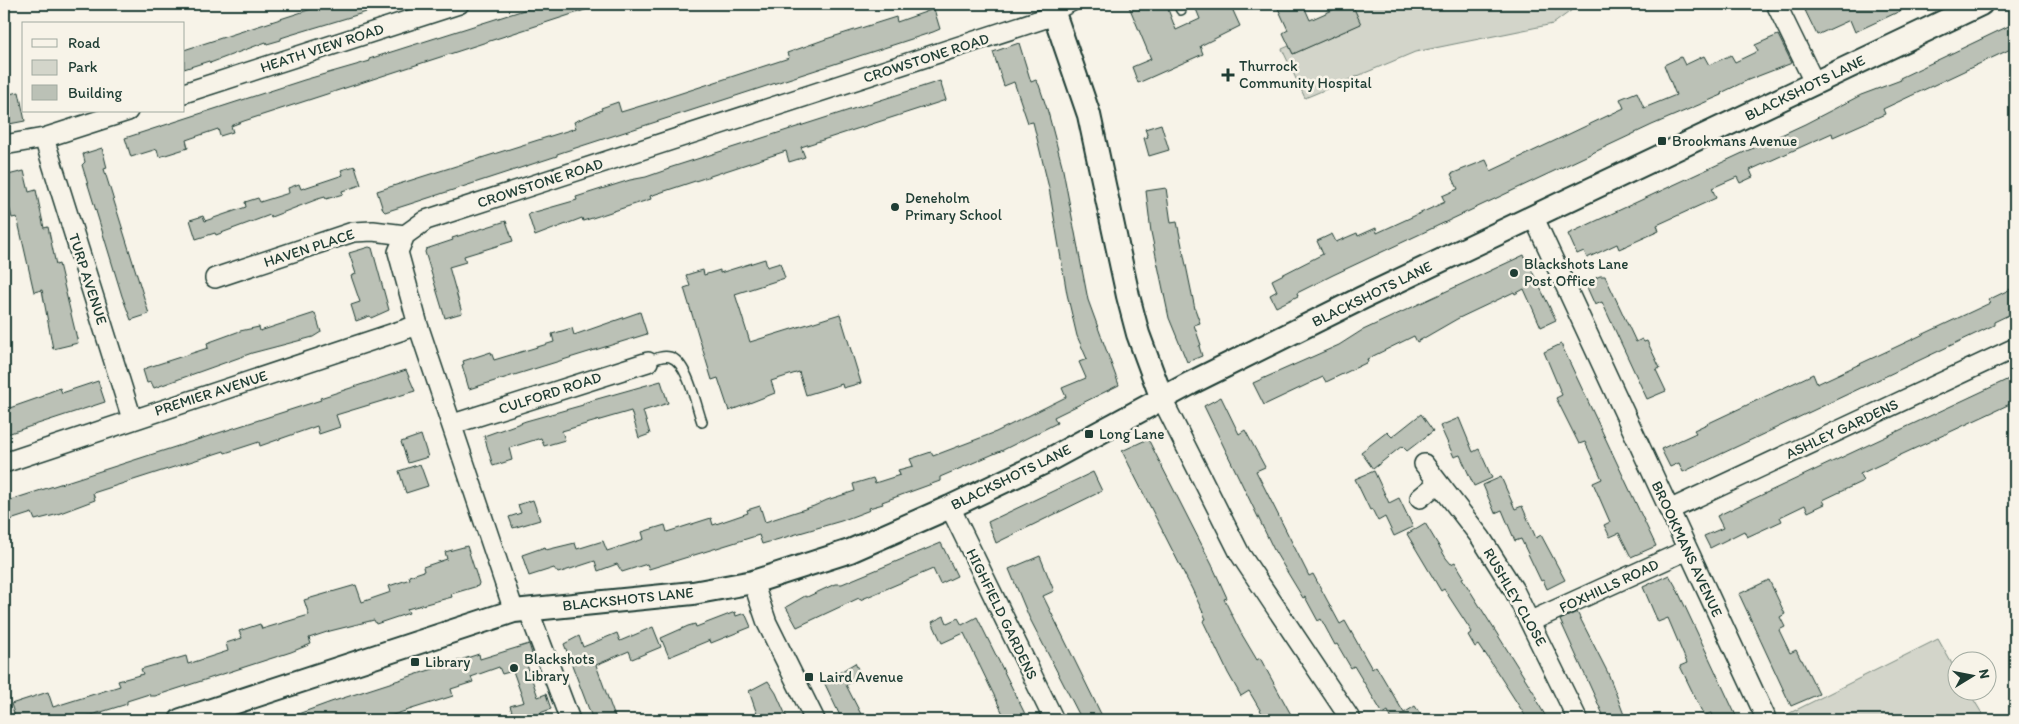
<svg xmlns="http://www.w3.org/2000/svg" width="2019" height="724" font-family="Itim,sans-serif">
<rect width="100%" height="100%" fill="#f7f3e8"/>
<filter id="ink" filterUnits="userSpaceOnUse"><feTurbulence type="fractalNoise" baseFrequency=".02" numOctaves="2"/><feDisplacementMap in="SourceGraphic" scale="10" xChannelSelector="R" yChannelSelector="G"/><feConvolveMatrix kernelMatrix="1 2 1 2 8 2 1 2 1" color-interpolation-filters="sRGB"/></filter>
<g filter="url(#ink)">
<path fill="#d3d5ca" stroke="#79897f" d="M 1352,4 L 1580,4 L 1553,24 L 1415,52 L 1305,98 L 1282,49 L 1289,46 L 1293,54 L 1360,24 Z
M 1938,639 L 1956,671 L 1956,692 L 1969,692 L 1986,720 L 1776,720 Z"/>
<path fill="#bbc1b6" stroke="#1f3d34" d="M 327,4 L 383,4 L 383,7 L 287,36 L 281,38 L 281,40 L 267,44 L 266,42 L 210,63 L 209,61 L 184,69 L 184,50 Z
M 543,4 L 593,4 L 594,7 L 244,121 L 231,126 L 233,132 L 220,136 L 218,129 L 186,140 L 188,148 L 159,157 L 157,149 L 131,157 L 125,138 L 304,80 L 370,61 L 369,59 Z
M 1128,4 L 1166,4 L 1176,30 L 1200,19 L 1194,4 L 1230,4 L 1240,26 L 1200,46 L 1203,54 L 1138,83 L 1132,67 L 1151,59 Z
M 1276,4 L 1303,4 L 1310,20 L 1346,4 L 1352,4 L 1361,24 L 1293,54 L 1283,33 L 1288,30 Z
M 1802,4 L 1915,4 L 1855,32 L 1850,20 L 1817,35 Z
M 934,9 L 940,29 L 933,32 L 557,154 L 557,156 L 413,203 L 385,212 L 383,210 L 377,191 L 576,128 L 574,122 L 602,110 L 601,108 L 618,102 L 621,112 L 657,101 L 789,58 L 787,53 L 826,39 L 896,17 L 897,22 Z
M 2015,23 L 2015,47 L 1883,109 L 1885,114 L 1833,137 L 1832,133 L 1750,170 L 1753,177 L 1740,183 L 1737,177 L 1712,188 L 1716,198 L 1657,225 L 1659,231 L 1619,249 L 1617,244 L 1587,258 L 1584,251 L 1577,254 L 1568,234 L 1805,124 L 1861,95 L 1901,80 L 1900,78 Z
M 1778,35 L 1792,63 L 1748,80 L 1721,93 L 1722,95 L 1652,125 L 1333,275 L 1297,293 L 1298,296 L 1276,307 L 1270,295 L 1277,291 L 1272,280 L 1323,254 L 1317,241 L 1332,234 L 1336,242 L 1357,233 L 1358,236 L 1376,228 L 1377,233 L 1414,216 L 1445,202 L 1442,196 L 1458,189 L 1451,174 L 1486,160 L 1491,171 L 1624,108 L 1620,99 L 1637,92 L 1644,108 L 1676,95 L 1664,65 L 1681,57 L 1685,65 L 1704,56 L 1709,65 L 1731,55 L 1735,62 L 1758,51 L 1755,45 Z
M 1019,43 L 1031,82 L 1036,80 L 1039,85 L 1048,112 L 1062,165 L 1088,300 L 1119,385 L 1054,417 L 1057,423 L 1003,450 L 940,477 L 940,481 L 882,502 L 883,504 L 869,508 L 870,510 L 841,521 L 762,544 L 759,535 L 649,569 L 647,564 L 622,572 L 617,564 L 598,571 L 595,561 L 558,573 L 554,568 L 529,576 L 522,555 L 545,547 L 546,550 L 575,543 L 577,549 L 603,541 L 607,551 L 644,539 L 642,532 L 665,525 L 667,532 L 711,518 L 713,525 L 748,513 L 747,510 L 760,506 L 765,522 L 814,506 L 827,500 L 855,491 L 853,484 L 873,478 L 875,483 L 900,475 L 898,470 L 913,466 L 910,459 L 931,452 L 933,456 L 996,432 L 1066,397 L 1062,388 L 1086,378 L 1079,362 L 1087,359 L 1077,336 L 1067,294 L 1049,188 L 1033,122 L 1028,123 L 1014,82 L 1004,86 L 993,52 Z
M 940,81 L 946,100 L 801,147 L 805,157 L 789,162 L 786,151 L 650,196 L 651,199 L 583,221 L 582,218 L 535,236 L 528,214 L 577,200 L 576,197 L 630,180 L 646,177 L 669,169 L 669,168 Z
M 19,92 L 25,121 L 4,125 L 4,95 Z
M 1161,124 L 1169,150 L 1149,156 L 1144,138 L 1148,137 L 1145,129 Z
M 102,148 L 107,168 L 104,169 L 149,314 L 131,320 L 122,296 L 82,165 L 85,162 L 83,154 Z
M 355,166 L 361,185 L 342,191 L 343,194 L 326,199 L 325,197 L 318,199 L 271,217 L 270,215 L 216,235 L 215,233 L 196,239 L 190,220 L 203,216 L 205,221 L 246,207 L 245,202 L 258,198 L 260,202 L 289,193 L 288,188 L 299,184 L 301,189 L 343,175 L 341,170 Z
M 24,171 L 29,192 L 36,190 L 44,228 L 48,227 L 56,265 L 59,264 L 78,343 L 53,349 L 42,290 L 34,292 L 17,217 L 12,218 L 6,194 L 4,194 L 4,176 Z
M 1166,188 L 1171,223 L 1177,222 L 1195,309 L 1200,323 L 1194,325 L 1201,345 L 1199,346 L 1202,356 L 1187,362 L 1169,318 L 1151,232 L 1146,191 Z
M 506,221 L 513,241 L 464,256 L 466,262 L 449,267 L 462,313 L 445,318 L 425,252 L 426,249 L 453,240 L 452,238 Z
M 369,247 L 372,248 L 389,310 L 371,318 L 370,316 L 356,321 L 351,305 L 360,302 L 351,276 L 356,274 L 349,253 Z
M 1524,255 L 1556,320 L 1541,327 L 1524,289 L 1515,294 L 1514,292 L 1457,319 L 1417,342 L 1414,336 L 1367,359 L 1368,362 L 1326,382 L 1323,377 L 1264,405 L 1253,383 L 1339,345 L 1361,331 Z
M 765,259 L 767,267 L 780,263 L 785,278 L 735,294 L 750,342 L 840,314 L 861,383 L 843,388 L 842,384 L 806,395 L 799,372 L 771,381 L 775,393 L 729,411 L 718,378 L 712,380 L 684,288 L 690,286 L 686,275 L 703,270 L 704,275 L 720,270 L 720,273 Z
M 1600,276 L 1605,276 L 1636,342 L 1642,339 L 1644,342 L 1647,341 L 1660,368 L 1656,370 L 1666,391 L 1647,399 L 1602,302 L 1595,305 L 1585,283 Z
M 2015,287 L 2015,312 L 1994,322 L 1994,325 L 1683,472 L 1679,463 L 1670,467 L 1661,449 L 1696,433 L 1694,430 L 1813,374 L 1817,384 L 1990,303 L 1988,300 Z
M 640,312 L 647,334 L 469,389 L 462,365 L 464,364 L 463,361 L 491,352 L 494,360 L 554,342 L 552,334 L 572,328 L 574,335 Z
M 315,313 L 321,332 L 313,337 L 252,353 L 154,388 L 151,382 L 147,383 L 143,370 L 146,368 L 208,348 L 207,343 L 240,331 L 259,327 L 260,331 Z
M 1561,344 L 1656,546 L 1631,557 L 1619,533 L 1610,537 L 1604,525 L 1610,522 L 1593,483 L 1602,479 L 1585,442 L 1579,444 L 1556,398 L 1562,395 L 1544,352 Z
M 406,370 L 415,391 L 336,415 L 340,427 L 319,434 L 317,426 L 260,446 L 259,442 L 225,453 L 224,451 L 93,493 L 95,500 L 55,515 L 35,520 L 32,513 L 4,522 L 4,502 L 321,400 L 320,398 Z
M 2015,376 L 2015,415 L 2010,404 L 1860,474 L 1863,481 L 1823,500 L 1825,504 L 1808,512 L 1805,505 L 1780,517 L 1782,521 L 1747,537 L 1744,531 L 1710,548 L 1704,536 L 1723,528 L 1717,516 Z
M 98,381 L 105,402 L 4,435 L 4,410 L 44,396 L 44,394 L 60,388 L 62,393 Z
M 661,381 L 668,403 L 643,411 L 650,434 L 639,438 L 631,411 L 562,431 L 565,440 L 544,446 L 541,438 L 509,448 L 512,460 L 493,466 L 484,436 L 526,421 L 583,405 L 583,403 Z
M 1221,397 L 1239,434 L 1245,430 L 1265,467 L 1256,471 L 1309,576 L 1313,574 L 1340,624 L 1345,621 L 1372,669 L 1376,666 L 1404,713 L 1415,706 L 1424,720 L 1392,720 L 1388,711 L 1383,714 L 1354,666 L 1351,668 L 1337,644 L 1335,645 L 1321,619 L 1318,621 L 1305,597 L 1303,598 L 1274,550 L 1204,406 Z
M 1421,414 L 1433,431 L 1407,451 L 1402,446 L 1373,469 L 1361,452 L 1387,432 L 1392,437 Z
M 1459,418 L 1473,452 L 1479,449 L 1492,478 L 1474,486 L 1460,455 L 1454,457 L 1440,426 Z
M 421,435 L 428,457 L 408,463 L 401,442 Z
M 1148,439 L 1212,565 L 1227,598 L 1224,599 L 1241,633 L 1257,660 L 1260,658 L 1294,720 L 1266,720 L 1249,691 L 1241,696 L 1228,673 L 1203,621 L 1206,619 L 1192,589 L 1122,451 Z
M 420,464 L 428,486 L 406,493 L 399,471 Z
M 1374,471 L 1389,503 L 1399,498 L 1413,527 L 1394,536 L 1385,517 L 1378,521 L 1372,509 L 1370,510 L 1355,479 Z
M 1093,472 L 1102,491 L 996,543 L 988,522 Z
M 1501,477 L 1515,509 L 1522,506 L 1536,538 L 1541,535 L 1565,580 L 1547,589 L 1543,580 L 1541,581 L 1521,539 L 1515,541 L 1502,510 L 1495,513 L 1483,485 Z
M 533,500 L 540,520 L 513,528 L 509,517 L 521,513 L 518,505 Z
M 1425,523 L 1446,558 L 1451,564 L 1455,562 L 1464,577 L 1462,578 L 1538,699 L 1536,700 L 1548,720 L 1528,720 L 1485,653 L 1484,654 L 1478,645 L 1475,647 L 1468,635 L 1472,632 L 1444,589 L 1441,591 L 1407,534 Z
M 941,543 L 957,576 L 940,584 L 933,569 L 860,600 L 859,598 L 797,627 L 786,607 L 805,596 L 807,597 L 835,584 L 842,584 Z
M 467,546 L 479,583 L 478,586 L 451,594 L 452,597 L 407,609 L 409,613 L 376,624 L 374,620 L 330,631 L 309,638 L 311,644 L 291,652 L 155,696 L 150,696 L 149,694 L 127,701 L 127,704 L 85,717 L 86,720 L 16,720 L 11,704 L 48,692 L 53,707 L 120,686 L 118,681 L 143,674 L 141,669 L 186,656 L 188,664 L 228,651 L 226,643 L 242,638 L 239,631 L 260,624 L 262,629 L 309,615 L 304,600 L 356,585 L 362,602 L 391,592 L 389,586 L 410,579 L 409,576 L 424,571 L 423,567 L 447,559 L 445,552 Z
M 1040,556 L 1054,591 L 1043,596 L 1104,720 L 1082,720 L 1029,617 L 1009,569 Z
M 1669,575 L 1675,585 L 1738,720 L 1714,720 L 1711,713 L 1704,716 L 1680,666 L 1687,663 L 1668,618 L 1658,622 L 1643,587 Z
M 1769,580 L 1785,614 L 1780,617 L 1785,627 L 1779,630 L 1790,653 L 1796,650 L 1801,660 L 1802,660 L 1819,694 L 1791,706 L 1739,594 Z
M 735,612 L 736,616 L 745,613 L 751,627 L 711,643 L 710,640 L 669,657 L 661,638 L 688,626 L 695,624 L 696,627 Z
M 1577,612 L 1608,673 L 1626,720 L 1613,720 L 1611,716 L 1605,719 L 1560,620 Z
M 944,616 L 947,623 L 958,618 L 962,625 L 977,617 L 1028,720 L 1006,720 L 964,633 L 942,643 L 932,622 Z
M 653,627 L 661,647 L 632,659 L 629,651 L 596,665 L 616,720 L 593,720 L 564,644 L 579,636 L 583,647 L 617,633 L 620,641 Z
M 529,644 L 535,663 L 527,665 L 538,697 L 546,694 L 551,709 L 540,713 L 543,720 L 515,720 L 510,706 L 524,702 L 513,671 L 502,674 L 499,667 L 471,677 L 473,682 L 451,689 L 453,696 L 377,720 L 287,720 L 287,718 L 331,702 L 479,654 L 480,659 Z
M 855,663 L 862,677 L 846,685 L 864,720 L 842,720 L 824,682 Z
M 768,681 L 776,693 L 788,720 L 759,720 L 749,691 Z"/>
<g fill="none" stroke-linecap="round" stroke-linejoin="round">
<defs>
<path id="service" d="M 1178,4 L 1181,10
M 1056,15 L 1078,4
M 648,362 C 655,359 662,355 670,357 C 688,362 696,406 702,422"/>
<path id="minor" d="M 1776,4 L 1815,84
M 184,93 L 459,4
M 44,138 L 132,419
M 4,145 L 44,138 L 128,111
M 1534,218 L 1765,716
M 215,278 L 353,232 L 373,231 L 405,235
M 1162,399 L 1240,554 L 1351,720
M 453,424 L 648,362
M 4,463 L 418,325
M 1424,464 L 1481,538 L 1514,590 L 1578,720
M 1420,498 L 1438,483
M 950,507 L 1054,720
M 1669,510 L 2015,348
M 753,582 L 767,623 L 815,720
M 528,609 L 570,720
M 514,611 L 418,325 L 398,252 L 405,235 L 426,220 L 1055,15
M 1531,621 L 1687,550"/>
<path id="tertiary" d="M 1051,4 L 1089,115 L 1128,296 L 1138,334 L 1162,399
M 181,720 L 514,611 L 693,593 L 753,582 L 850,551 L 950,507 L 1045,462 L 1191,383 L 1362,298 L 1981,4"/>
</defs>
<use href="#service" stroke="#1f3d34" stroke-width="12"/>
<use href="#minor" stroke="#1f3d34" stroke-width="22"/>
<use href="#tertiary" stroke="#1f3d34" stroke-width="26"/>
<use href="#service" stroke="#f7f3e8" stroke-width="9"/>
<use href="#minor" stroke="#f7f3e8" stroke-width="19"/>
<use href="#tertiary" stroke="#f7f3e8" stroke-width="22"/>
</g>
</g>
<g fill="#1f3d34" stroke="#f7f3e8" stroke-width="2">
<path d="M1225.5 67.5h5v5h5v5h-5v5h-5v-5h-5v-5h5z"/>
<rect x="1657" y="136" width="10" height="10" rx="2.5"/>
<circle cx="895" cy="207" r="5"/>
<circle cx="1514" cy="273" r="5"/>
<rect x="1084" y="429" width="10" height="10" rx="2.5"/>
<rect x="410" y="657" width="10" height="10" rx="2.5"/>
<circle cx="514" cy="668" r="5"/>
<rect x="804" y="672" width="10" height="10" rx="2.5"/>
</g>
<g text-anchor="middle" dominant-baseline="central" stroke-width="5" stroke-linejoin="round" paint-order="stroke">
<g font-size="15" fill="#1f3d34" stroke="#f7f3e8">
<text transform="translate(322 48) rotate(-18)">HEATH VIEW ROAD</text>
<text transform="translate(926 58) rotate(-18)">CROWSTONE ROAD</text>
<text transform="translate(1805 88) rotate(-26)">BLACKSHOTS LANE</text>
<text transform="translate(540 183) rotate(-18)">CROWSTONE ROAD</text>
<text transform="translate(309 248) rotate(-18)">HAVEN PLACE</text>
<text transform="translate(88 279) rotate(72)">TURP AVENUE</text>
<text transform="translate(1372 294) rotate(-26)">BLACKSHOTS LANE</text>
<text transform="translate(211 393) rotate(-18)">PREMIER AVENUE</text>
<text transform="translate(550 393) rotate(-18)">CULFORD ROAD</text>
<text transform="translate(1842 429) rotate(-25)">ASHLEY GARDENS</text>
<text transform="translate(1011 477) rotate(-26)">BLACKSHOTS LANE</text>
<text transform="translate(1687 549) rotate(65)">BROOKMANS AVENUE</text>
<text transform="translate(1609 586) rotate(-25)">FOXHILLS ROAD</text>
<text transform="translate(1515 597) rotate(60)">RUSHLEY CLOSE</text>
<text transform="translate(628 599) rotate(-6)">BLACKSHOTS LANE</text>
<text transform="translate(1002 614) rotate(64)">HIGHFIELD GARDENS</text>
</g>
<g font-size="15" fill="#1f3d34" stroke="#f7f3e8" text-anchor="start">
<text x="1239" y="66">Thurrock<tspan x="1239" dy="17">Community Hospital</tspan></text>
<text x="1672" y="141">Brookmans Avenue</text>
<text x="905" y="198">Deneholm<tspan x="905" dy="17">Primary School</tspan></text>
<text x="1524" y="264">Blackshots Lane<tspan x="1524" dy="17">Post Office</tspan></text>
<text x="1099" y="434">Long Lane</text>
<text x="524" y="659">Blackshots<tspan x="524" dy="17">Library</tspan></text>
<text x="425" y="662">Library</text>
<text x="819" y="677">Laird Avenue</text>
</g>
</g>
<rect width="2019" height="724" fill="none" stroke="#f7f3e8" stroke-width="20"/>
<rect x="10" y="10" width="1999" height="704" fill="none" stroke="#1f3d34" stroke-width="2" filter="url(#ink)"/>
<rect x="22" y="22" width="162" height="90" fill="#f7f3e8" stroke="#a1aaa0"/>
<rect x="32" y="39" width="25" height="8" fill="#f7f3e8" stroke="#a1aaa0"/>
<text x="68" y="48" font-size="15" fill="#1f3d34">Road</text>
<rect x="32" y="60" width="25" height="15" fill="#d3d5ca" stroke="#a1aaa0"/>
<text x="68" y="72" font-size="15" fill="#1f3d34">Park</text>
<rect x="32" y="85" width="25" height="15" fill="#bbc1b6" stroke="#a1aaa0"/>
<text x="68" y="98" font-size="15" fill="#1f3d34">Building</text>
<g transform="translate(1972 676) rotate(80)"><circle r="24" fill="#f7f3e8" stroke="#a1aaa0"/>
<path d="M0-4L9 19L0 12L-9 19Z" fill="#1f3d34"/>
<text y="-8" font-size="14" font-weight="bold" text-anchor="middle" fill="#1f3d34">N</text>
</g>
</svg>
